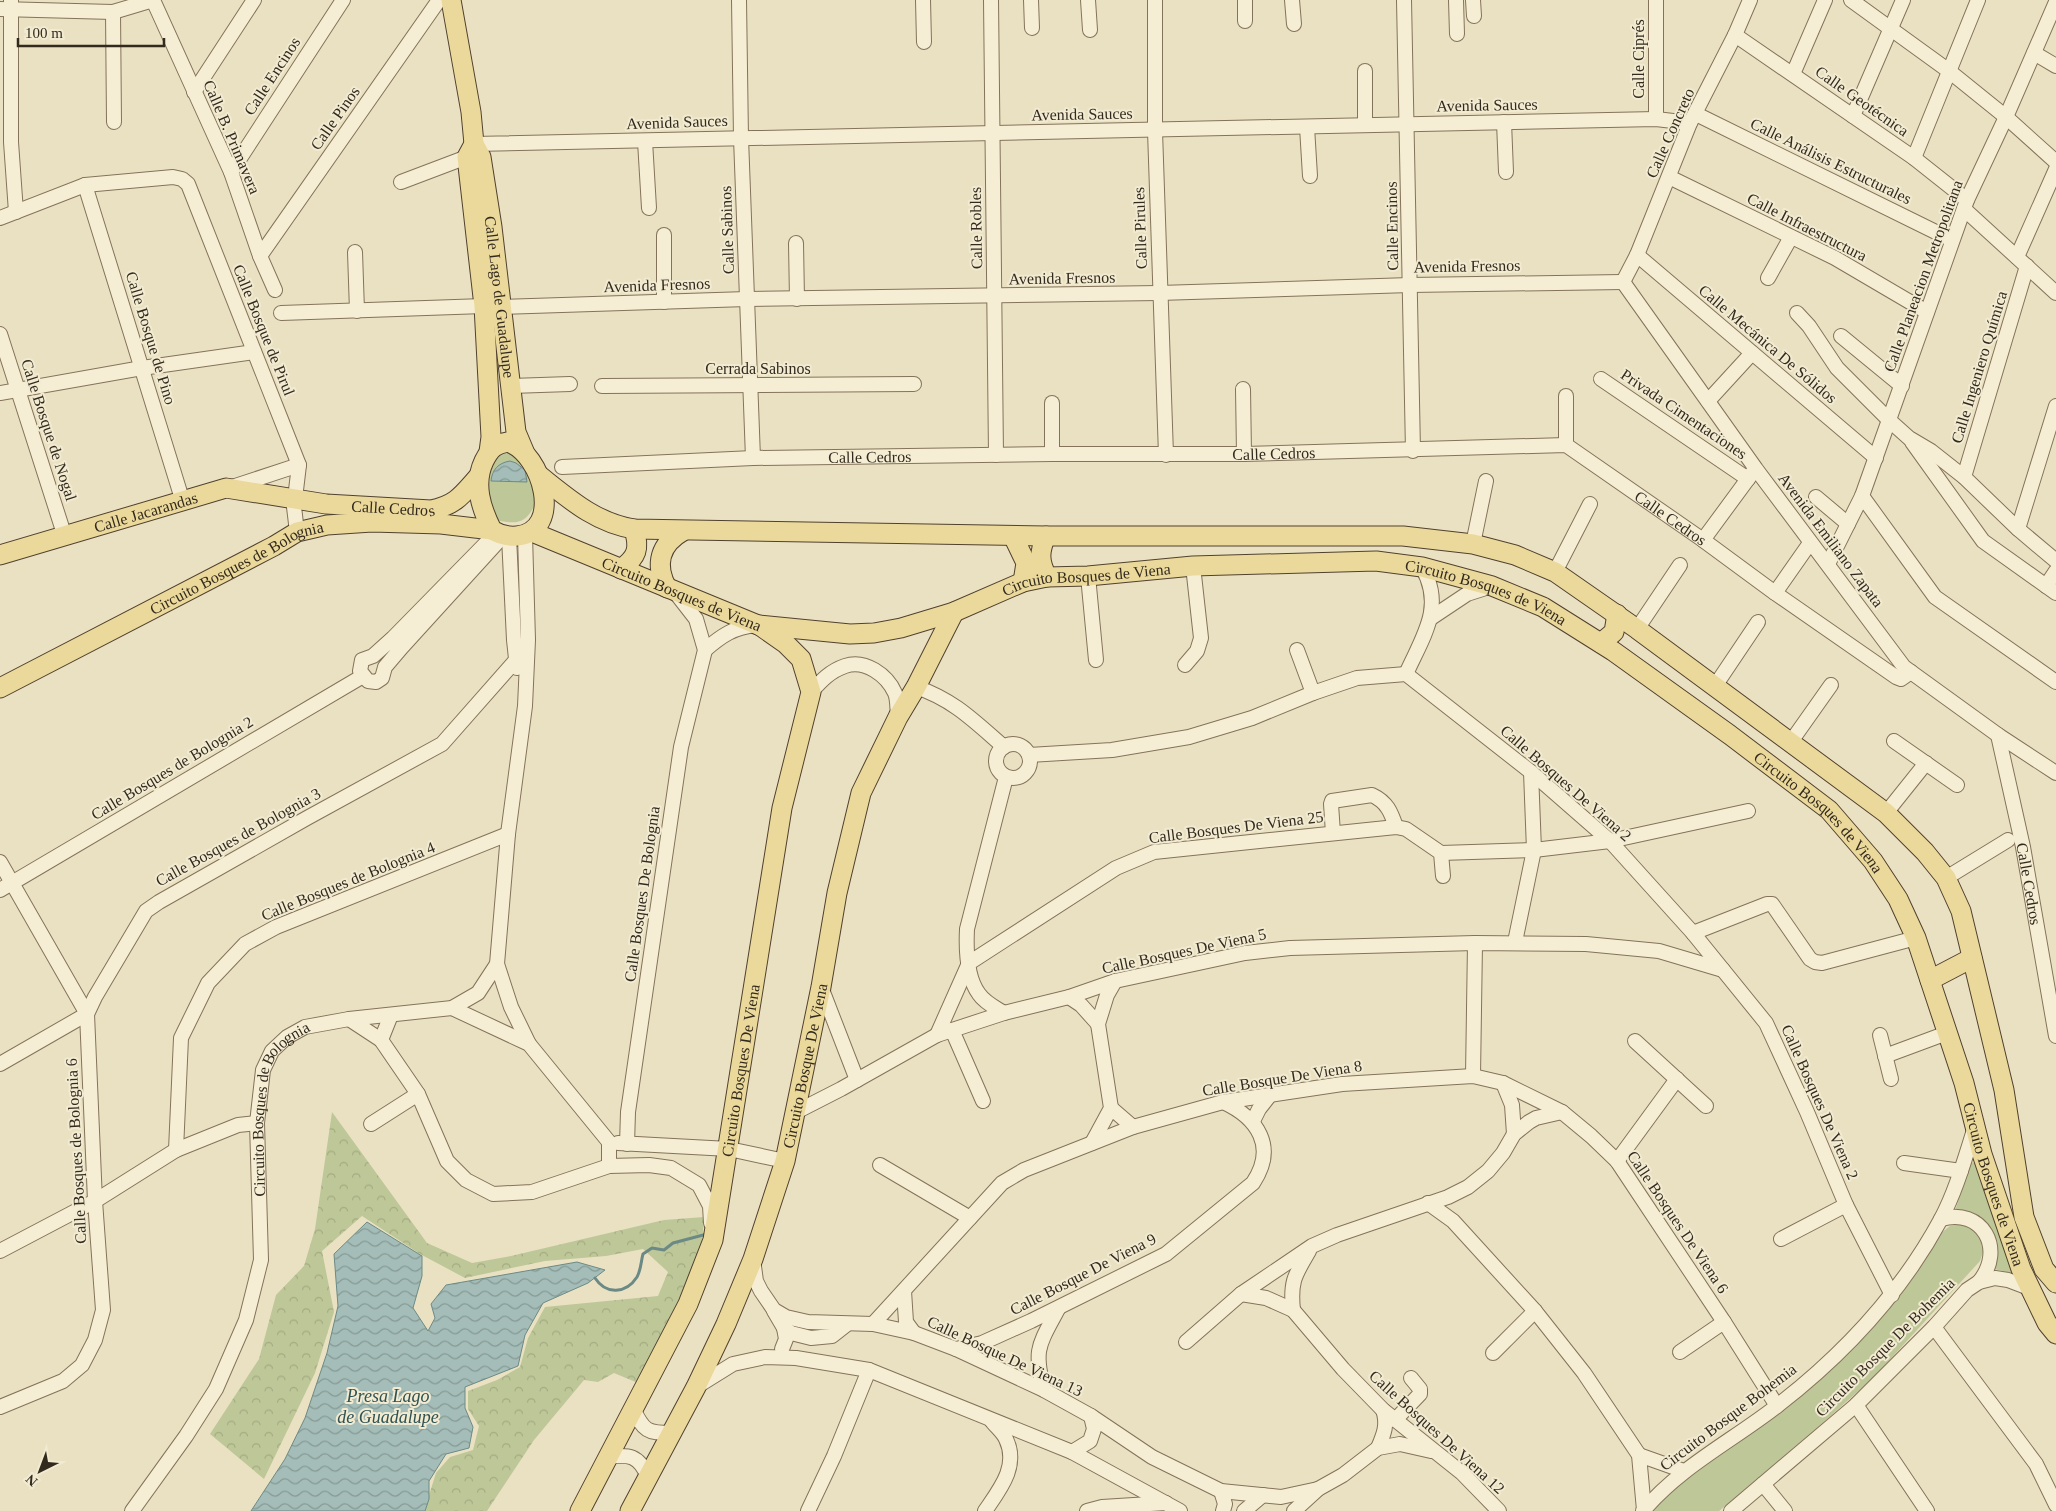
<svg xmlns="http://www.w3.org/2000/svg" width="2056" height="1511" font-family="'Times New Roman',serif">
<defs>
<pattern id="forest-crowns" width="20" height="18" patternUnits="userSpaceOnUse" patternTransform="scale(1.25)"><rect width="20" height="18" fill="#bec797"/><path d="M2 6a3 3 0 1 1 6 0M12 15a3 3 0 1 1 6 0" fill="none" stroke="#a4ab82"/></pattern>
<pattern id="water-waves" width="16" height="10" patternUnits="userSpaceOnUse" patternTransform="scale(1.25)"><rect width="16" height="10" fill="#a4bdb8"/><path d="M0 5q4-4 8 0t8 0" fill="none" stroke="#869a95"/></pattern>
</defs>
<rect width="100%" height="100%" fill="#eae1c2"/>
<path fill="url(#forest-crowns)" d="M 332,1112 L 427,1243 L 472,1263 L 511,1256 L 664,1220 L 704,1217 L 701,1257 L 661,1343 L 638,1383 L 614,1373 L 598,1382 L 584,1380 L 534,1440 L 487,1511 L 424,1511 L 436,1473 L 450,1457 L 473,1450 L 479,1426 L 468,1409 L 468,1391 L 497,1380 L 520,1367 L 528,1338 L 545,1307 L 658,1296 L 668,1272 L 643,1249 L 606,1256 L 545,1261 L 465,1278 L 420,1254 L 362,1216 L 322,1251 L 334,1312 L 315,1373 L 264,1479 L 210,1434 L 259,1359 L 276,1295 L 304,1266 L 315,1229 Z"/>
<path fill="#bec797" d="M 504,446 L 524,455 L 537,500 C 528,521 520,526 497,520 L 484,488 L 494,453 Z
M 1971,1162 L 1979,1164 L 2015,1274 L 1990,1268 L 1995,1243 L 1988,1224 L 1972,1212 L 1955,1211 Z
M 1960,1224 L 1979,1232 L 1984,1249 L 1980,1261 L 1874,1377 L 1768,1472 L 1719,1511 L 1649,1511 L 1666,1487 L 1842,1358 L 1916,1272 L 1936,1237 L 1950,1226 Z"/>
<path fill="url(#water-waves)" stroke="#6c8a85" d="M 510,461 L 516,463 L 525,470 L 527,482 L 491,481 C 492,470 498,463 510,461 Z
M 367,1222 L 422,1256 L 422,1276 L 413,1308 L 428,1331 L 435,1318 L 431,1304 L 446,1285 L 577,1262 L 605,1270 L 588,1283 L 543,1303 L 525,1335 L 518,1366 L 465,1387 L 465,1408 L 473,1427 L 469,1448 L 446,1454 L 429,1481 L 429,1499 L 425,1511 L 251,1511 L 285,1459 L 305,1418 L 327,1353 L 338,1306 L 334,1254 Z"/>
<g fill="none" stroke-linecap="round" stroke-linejoin="round">
<path stroke="#6c8a85" stroke-width="3" d="M 595,1278 C 606,1295 626,1294 637,1277 C 641,1270 641,1261 643,1254 L 652,1248 L 664,1250 L 673,1243 L 707,1234"/>
<defs>
<g id="minor">
<path d="M 11,0 L 11,142 L 16,212"/>
<path d="M 153,0 L 231,172 L 260,256 L 275,290"/>
<path d="M 739,0 L 741,138 L 753,458"/>
<path d="M 923,0 L 924,42"/>
<path d="M 991,0 L 996,455"/>
<path d="M 1031,0 L 1032,28"/>
<path d="M 1088,0 L 1090,30"/>
<path d="M 1155,0 L 1155,131 L 1166,455"/>
<path d="M 1245,0 L 1245,21"/>
<path d="M 1292,0 L 1294,24"/>
<path d="M 1404,0 L 1413,451"/>
<path d="M 1456,0 L 1457,34"/>
<path d="M 1473,0 L 1474,16"/>
<path d="M 1851,0 L 1949,71 L 2006,117 L 2056,162"/>
<path d="M 0,9 L 113,12 L 153,0"/>
<path d="M 113,12 L 114,122"/>
<path d="M 1735,35 L 1914,158 L 1967,200"/>
<path d="M 2034,53 L 2056,66"/>
<path d="M 1365,71 L 1365,125"/>
<path d="M 1793,74 L 1825,0"/>
<path d="M 194,92 L 254,0"/>
<path d="M 1696,114 L 1952,240"/>
<path d="M 1853,116 L 1903,0"/>
<path d="M 1656,119 L 1656,0"/>
<path d="M 1504,122 L 1506,172"/>
<path d="M 1307,127 L 1310,176"/>
<path d="M 645,141 L 649,208"/>
<path d="M 474,144 L 1656,119 L 1690,123"/>
<path d="M 1914,158 L 1978,0"/>
<path d="M 231,172 L 343,0"/>
<path d="M 1669,177 L 1835,258 L 1927,312"/>
<path d="M 401,182 L 467,157"/>
<path d="M 85,185 L 183,502"/>
<path d="M 1964,209 L 2056,293"/>
<path d="M 0,218 L 85,185 L 173,177 L 182,179 L 188,184 L 299,465 L 294,507 L 297,532"/>
<path d="M 664,235 L 664,302"/>
<path d="M 796,243 L 797,299"/>
<path d="M 355,252 L 357,311"/>
<path d="M 1637,255 L 1876,458"/>
<path d="M 260,256 L 439,0"/>
<path d="M 2017,257 L 2056,169"/>
<path d="M 1768,278 L 1791,237"/>
<path d="M 1623,282 L 1756,469 L 1904,667 L 1998,735 L 2056,773"/>
<path d="M 1623,282 L 1637,255 L 1690,123 L 1735,35 L 1750,0"/>
<path d="M 501,307 L 747,299 L 1159,293 L 1410,285 L 1623,282"/>
<path d="M 281,313 L 484,306"/>
<path d="M 1797,313 L 1809,326 L 1837,368 L 1890,421 L 1909,438 L 1931,451 L 1964,477 L 2018,529 L 2056,561"/>
<path d="M 0,334 L 65,537"/>
<path d="M 1841,336 L 1902,386"/>
<path d="M 1601,379 L 1748,479"/>
<path d="M 511,386 L 570,384"/>
<path d="M 602,386 L 914,384"/>
<path d="M 1243,389 L 1244,454"/>
<path d="M 0,393 L 142,368 L 254,352"/>
<path d="M 1566,396 L 1566,445"/>
<path d="M 1708,401 L 1752,353"/>
<path d="M 1052,403 L 1052,454"/>
<path d="M 1912,442 L 1983,541 L 2056,593"/>
<path id="s1" d="M 562,467 L 753,458 L 1052,454 L 1244,454 L 1566,445 L 1703,540 L 1775,593 L 1896,677 L 1901,679 L 1911,672"/>
<path d="M 1964,477 L 2027,266"/>
<path d="M 229,488 L 299,465"/>
<path d="M 1862,496 L 1935,597 L 2056,682"/>
<path d="M 1816,497 L 1848,524"/>
<path d="M 2018,529 L 2056,406"/>
<path d="M 496,533 L 393,638 L 373,656 L 362,660 L 360,671 L 368,681 L 376,682 L 382,678 L 385,667 L 402,647 L 503,536"/>
<path d="M 509,537 L 514,640 L 517,668"/>
<path d="M 1703,540 L 1753,472"/>
<path d="M 1473,544 L 1486,481"/>
<path d="M 1828,564 L 1862,496 L 1967,200 L 2006,117 L 2056,2"/>
<path d="M 1555,572 L 1590,504"/>
<path d="M 1088,576 L 1096,660"/>
<path d="M 2046,586 L 2056,571"/>
<path d="M 1775,593 L 1810,543"/>
<path d="M 1431,618 L 1467,594 L 1492,586"/>
<path d="M 1637,629 L 1680,565"/>
<path d="M 705,650 C 721,636 734,627 756,625"/>
<path d="M 1297,650 L 1313,693"/>
<path d="M 1185,665 L 1197,651 L 1201,638 L 1193,566"/>
<path d="M 1406,674 C 1423,636 1445,607 1422,567"/>
<path d="M 1715,686 L 1758,622"/>
<path d="M 916,687 C 954,700 974,721 1004,747"/>
<path d="M 811,692 C 821,681 830,671 845,666 C 865,659 887,675 895,693 C 898,700 897,709 898,717"/>
<path id="s2" d="M 1998,735 L 2023,847 L 2056,1036"/>
<path d="M 1894,741 L 1957,785"/>
<path d="M 1790,743 L 1831,685"/>
<circle cx="1013" cy="761" r="17"/>
<path d="M 1029,755 L 1112,750 L 1189,737 L 1252,718 L 1313,693 L 1357,678 L 1406,674 L 1531,772 L 1610,841 L 1693,933 L 1766,1023 L 1807,1112 L 1846,1205 L 1892,1295"/>
<path d="M 1886,813 L 1926,763"/>
<path d="M 1333,833 L 1331,804 L 1332,801 L 1372,795 C 1387,802 1391,812 1396,827"/>
<path d="M 1441,853 L 1534,850 L 1610,841 L 1748,811"/>
<path d="M 0,862 L 87,1014 L 95,1201 L 103,1310 L 95,1340 L 82,1365 L 63,1381 L 0,1407"/>
<path d="M 1946,878 L 2008,840"/>
<path d="M 0,890 L 363,676"/>
<path d="M 1693,933 L 1767,904 L 1772,904 L 1810,959 L 1815,962 L 1822,963 L 1916,938"/>
<path d="M 1515,942 L 1534,850 L 1531,772"/>
<path d="M 969,963 L 1116,868 L 1154,852 L 1396,827 L 1406,829 L 1441,853 L 1443,876"/>
<path d="M 497,964 L 511,1007 L 529,1044"/>
<path d="M 821,987 L 857,1080"/>
<path d="M 1069,997 L 1081,1005 L 1098,1024"/>
<path d="M 452,1008 L 529,1044 L 609,1142 L 609,1166"/>
<path d="M 1004,1013 C 996,1008 985,1003 979,994 C 967,978 966,949 967,929 L 1006,777"/>
<path d="M 349,1019 L 381,1040 L 418,1094 L 447,1161 L 466,1180 L 493,1194 L 532,1192 L 609,1166 L 649,1165 L 671,1168 L 699,1185 L 710,1206 L 711,1223"/>
<path d="M 952,1030 L 983,1101"/>
<path d="M 937,1035 L 969,963"/>
<path d="M 1880,1035 L 1891,1079"/>
<path d="M 381,1040 L 391,1015"/>
<path d="M 1635,1041 L 1706,1106"/>
<path d="M 1885,1056 L 1947,1033"/>
<path d="M 0,1064 L 87,1014 L 95,997 L 146,911 L 159,902 L 307,818 L 442,744 L 516,660"/>
<path d="M 1473,1076 L 1475,943"/>
<path d="M 1503,1083 L 1512,1105 L 1514,1134"/>
<path d="M 1111,1108 L 1133,1127"/>
<path d="M 796,1112 L 841,1089 L 937,1035 L 1004,1013 L 1069,997 L 1115,981 L 1245,953 L 1290,948 L 1475,943 L 1586,944 L 1659,951 L 1723,970"/>
<path d="M 1253,1121 L 1259,1109 L 1270,1095"/>
<path d="M 371,1124 L 418,1094"/>
<path d="M 618,1143 L 729,1149 L 785,1161"/>
<path d="M 1092,1143 L 1111,1108 L 1098,1024 L 1107,995 L 1115,981"/>
<path d="M 627,1144 L 628,1112 L 681,747 L 705,650 L 696,619 L 675,592"/>
<path d="M 176,1150 L 181,1038 L 208,983 L 245,944 L 276,927 L 508,834"/>
<path d="M 1617,1161 L 1677,1079"/>
<path d="M 1904,1163 L 1961,1171"/>
<path d="M 880,1165 L 970,1218"/>
<path d="M 1428,1203 L 1453,1221 L 1535,1311 L 1584,1373 L 1639,1455 L 1644,1510"/>
<path d="M 1941,1219 C 1982,1207 2006,1249 1979,1282"/>
<path d="M 1781,1239 L 1846,1205"/>
<path d="M 0,1251 L 95,1201 L 176,1150 L 238,1125 L 257,1123"/>
<path d="M 753,1259 L 756,1281 L 761,1291 L 774,1310 L 786,1317 L 808,1322 L 873,1324 L 914,1333 L 956,1349 L 1044,1390 L 1091,1416 L 1152,1457 L 1221,1491 L 1281,1497 L 1318,1489"/>
<path d="M 904,1291 L 906,1322 L 914,1333"/>
<path d="M 1241,1294 L 1266,1298 L 1293,1310 L 1343,1369 L 1383,1410 L 1462,1473 L 1499,1511"/>
<path d="M 1293,1310 C 1290,1281 1295,1275 1309,1251"/>
<path d="M 774,1311 L 784,1328 L 791,1333 L 811,1338 L 832,1336 L 846,1325"/>
<path d="M 873,1324 L 1002,1183 L 1024,1170 L 1133,1127 L 1223,1102 L 1342,1084 L 1473,1076 L 1503,1083 L 1562,1112 L 1591,1136 L 1617,1161 L 1724,1322 L 1777,1406"/>
<path d="M 1934,1327 L 2036,1464 L 2056,1505"/>
<path d="M 1186,1342 L 1241,1294 L 1312,1246 L 1337,1235 L 1448,1197 L 1468,1187 L 1488,1171 L 1503,1153 L 1514,1134 L 1529,1122 L 1536,1118 L 1562,1112"/>
<path d="M 782,1349 L 786,1339 L 784,1328"/>
<path d="M 956,1349 L 982,1343 L 1031,1321 L 1166,1254 L 1253,1183 C 1277,1147 1258,1118 1223,1102"/>
<path d="M 1680,1352 L 1724,1322"/>
<path d="M 1493,1353 L 1535,1311"/>
<path d="M 696,1387 L 733,1364 L 765,1357 L 796,1358 L 869,1370 L 1072,1452 L 1180,1511"/>
<path d="M 1044,1390 C 1033,1349 1039,1345 1058,1309"/>
<path d="M 1856,1405 L 1927,1511"/>
<path d="M 633,1409 C 644,1431 647,1433 671,1433"/>
<path d="M 1395,1420 L 1420,1394 L 1420,1389 L 1411,1378"/>
<path d="M 1378,1448 C 1384,1434 1388,1424 1383,1410"/>
<path d="M 1072,1452 L 1090,1441 L 1094,1429 L 1091,1416"/>
<path d="M 1639,1455 L 1684,1471"/>
<path d="M 607,1457 C 629,1454 639,1455 648,1477"/>
<path d="M 1763,1484 L 1785,1511"/>
<path d="M 1221,1491 L 1225,1504 L 1223,1511"/>
<path id="s3" d="M 132,1511 L 186,1436 L 216,1389 L 246,1320 L 261,1260 L 257,1123 L 263,1070 L 272,1051 L 287,1037 L 305,1027 L 349,1019 L 452,1008 L 478,993 L 497,964 L 508,834 L 525,706 L 528,640 L 525,535"/>
<path d="M 808,1511 L 834,1456 L 869,1370"/>
<path d="M 985,1511 C 1000,1489 1019,1466 1006,1439 C 1003,1432 995,1426 991,1420"/>
<path d="M 1087,1511 L 1102,1507 L 1166,1503"/>
<path d="M 1244,1511 L 1263,1495"/>
<path d="M 1294,1511 L 1318,1489 L 1343,1475 L 1378,1448 L 1400,1444 L 1431,1451"/>
<path d="M 1643,1511 C 1680,1467 1732,1441 1777,1406 C 1843,1355 1901,1293 1941,1219 C 1956,1191 1965,1158 1975,1127"/>
<path d="M 1731,1511 L 1856,1405 L 1934,1327 L 1967,1290 L 1979,1282 L 1995,1278 L 2008,1280 L 2029,1288"/>
</g>
<g id="major">
<path id="s4" d="M 451,0 L 471,112 L 474,144 L 481,157 L 492,227 L 516,432 L 524,451"/>
<path d="M 474,144 L 467,157 L 484,306 L 491,437 L 489,452"/>
<path d="M 508,442 C 543,454 564,531 517,536 C 507,537 500,535 492,530 C 481,508 473,484 484,461 C 490,449 495,444 508,442 Z"/>
<path d="M 540,476 C 569,499 596,523 634,529 L 1046,536 L 1403,536 L 1473,544 L 1515,555 L 1555,572 L 1637,629 L 1886,813 L 1925,852 L 1946,878 L 1961,911 L 2004,1090 L 2024,1217 L 2044,1269 L 2056,1283"/>
<path id="s5" d="M 532,532 L 758,625 L 850,634 L 874,633 L 901,628 L 954,612 L 1023,582 L 1047,577 L 1088,576 L 1193,566 L 1376,561 L 1422,567 L 1492,586 L 1543,607 L 1613,651 L 1730,735 L 1829,810 L 1873,861 L 1898,899 L 1916,938 L 1964,1083 L 1982,1154 L 2021,1269 L 2047,1323 L 2056,1334"/>
<path d="M 1013,536 L 1026,563 L 1023,582"/>
<path d="M 1046,536 C 1039,552 1039,561 1047,577"/>
<path id="s6" d="M 0,555 L 226,488 L 326,504 L 431,510 C 456,505 462,495 478,477"/>
<path d="M 621,569 C 637,557 640,549 634,529"/>
<path d="M 667,588 C 654,564 660,544 683,531"/>
<path d="M 1601,643 L 1614,632 L 1617,614"/>
<path id="s7" d="M 0,688 L 274,546 L 297,532 L 327,525 L 372,522 L 441,524 L 492,530"/>
<path d="M 1930,980 L 1972,958"/>
<path id="s8" d="M 580,1511 L 688,1304 L 713,1240 L 782,808 L 811,692 L 801,659 L 786,644 L 759,625"/>
<path id="s9" d="M 630,1511 L 696,1387 L 726,1324 L 753,1259 L 785,1161 L 821,987 L 837,893 L 861,793 L 898,717 L 916,687 L 954,612"/>
</g>
</defs>
<use href="#minor" stroke="#83735a" stroke-width="16"/>
<use href="#major" stroke="#50412e" stroke-width="21"/>
<use href="#minor" stroke="#f6eed4" stroke-width="14"/>
<use href="#major" stroke="#ebd99c" stroke-width="19"/>
</g>
<g text-anchor="middle" dominant-baseline="central" stroke-width="4" stroke-linejoin="round" paint-order="stroke">
<g font-size="16" fill="#332a1e" stroke="#f2ebd1">
<text transform="translate(1638 59) rotate(-90)">Calle Ciprés</text>
<text transform="translate(272 76) rotate(-57)">Calle Encinos</text>
<text transform="translate(1862 101) rotate(35)">Calle Geotécnica</text>
<text transform="translate(1487 105) rotate(-1)">Avenida Sauces</text>
<text transform="translate(1082 114) rotate(-1)">Avenida Sauces</text>
<text transform="translate(335 118) rotate(-55)">Calle Pinos</text>
<text transform="translate(677 122) rotate(-2)">Avenida Sauces</text>
<text transform="translate(1670 133) rotate(-66)">Calle Concreto</text>
<text transform="translate(232 137) rotate(67)">Calle B. Primavera</text>
<text transform="translate(1831 161) rotate(26)">Calle Análisis Estructurales</text>
<text transform="translate(1392 226) rotate(-91)">Calle Encinos</text>
<text transform="translate(1807 227) rotate(27)">Calle Infraestructura</text>
<text transform="translate(976 228) rotate(-91)">Calle Robles</text>
<text transform="translate(1140 228) rotate(-92)">Calle Pirules</text>
<text transform="translate(727 230) rotate(-92)">Calle Sabinos</text>
<text transform="translate(1467 266) rotate(-1)">Avenida Fresnos</text>
<text transform="translate(1923 276) rotate(-70)">Calle Planeacion Metropolitana</text>
<text transform="translate(1062 278) rotate(-1)">Avenida Fresnos</text>
<text transform="translate(657 285) rotate(-2)">Avenida Fresnos</text>
<text stroke="none"><textPath href="#s4" startOffset="302">Calle Lago de Guadalupe</textPath></text>
<text transform="translate(264 330) rotate(68)">Calle Bosque de Pirul</text>
<text transform="translate(151 338) rotate(73)">Calle Bosque de Pino</text>
<text transform="translate(1768 344) rotate(40)">Calle Mecánica De Sólidos</text>
<text transform="translate(1979 367) rotate(-73)">Calle Ingeniero Química</text>
<text x="758" y="368">Cerrada Sabinos</text>
<text transform="translate(1684 414) rotate(34)">Privada Cimentaciones</text>
<text transform="translate(49 430) rotate(72)">Calle Bosque de Nogal</text>
<text stroke="none"><textPath href="#s1" startOffset="712">Calle Cedros</textPath></text>
<text stroke="none"><textPath href="#s1" startOffset="308">Calle Cedros</textPath></text>
<text stroke="none"><textPath href="#s6" startOffset="404">Calle Cedros</textPath></text>
<text stroke="none"><textPath href="#s6" startOffset="152">Calle Jacarandas</textPath></text>
<text stroke="none"><textPath href="#s1" startOffset="1132">Calle Cedros</textPath></text>
<text transform="translate(1831 540) rotate(53)">Avenida Emiliano Zapata</text>
<text stroke="none"><textPath href="#s7" startOffset="266">Circuito Bosques de Bolognia</textPath></text>
<text stroke="none"><textPath href="#s5" startOffset="582">Circuito Bosques de Viena</textPath></text>
<text stroke="none"><textPath href="#s5" startOffset="162">Circuito Bosques de Viena</textPath></text>
<text stroke="none"><textPath href="#s5" startOffset="988">Circuito Bosques de Viena</textPath></text>
<text transform="translate(172 768) rotate(-31)">Calle Bosques de Bolognia 2</text>
<text transform="translate(1566 783) rotate(41)">Calle Bosques De Viena 2</text>
<text stroke="none"><textPath href="#s5" startOffset="1392">Circuito Bosques de Viena</textPath></text>
<text transform="translate(1236 827) rotate(-7)">Calle Bosques De Viena 25</text>
<text transform="translate(238 837) rotate(-29)">Calle Bosques de Bolognia 3</text>
<text transform="translate(348 881) rotate(-22)">Calle Bosques de Bolognia 4</text>
<text stroke="none"><textPath href="#s2" startOffset="152">Calle Cedros</textPath></text>
<text transform="translate(642 894) rotate(-82)">Calle Bosques De Bolognia</text>
<text transform="translate(1184 951) rotate(-12)">Calle Bosques De Viena 5</text>
<text stroke="none"><textPath href="#s9" startOffset="481">Circuito Bosque De Viena</textPath></text>
<text stroke="none"><textPath href="#s8" startOffset="474">Circuito Bosques De Viena</textPath></text>
<text transform="translate(1282 1078) rotate(-9)">Calle Bosque De Viena 8</text>
<text transform="translate(1820 1102) rotate(66)">Calle Bosques De Viena 2</text>
<text stroke="none"><textPath href="#s3" startOffset="445">Circuito Bosques de Bolognia</textPath></text>
<text transform="translate(76 1151) rotate(-93)">Calle Bosques de Bolognia 6</text>
<text stroke="none"><textPath href="#s5" startOffset="1812">Circuito Bosques de Viena</textPath></text>
<text transform="translate(1678 1222) rotate(56)">Calle Bosques De Viena 6</text>
<text transform="translate(1083 1274) rotate(-27)">Calle Bosque De Viena 9</text>
<text transform="translate(1885 1347) rotate(-45)">Circuito Bosque De Bohemia</text>
<text transform="translate(1005 1356) rotate(25)">Calle Bosque De Viena 13</text>
<text transform="translate(1728 1417) rotate(-37)">Circuito Bosque Bohemia</text>
<text transform="translate(1437 1432) rotate(42)">Calle Bosques De Viena 12</text>
</g>
<g font-size="18" font-style="italic" fill="#2e5252" stroke="#f2ebd1">
<text x="388" y="1396">Presa Lago<tspan x="388" dy="21">de Guadalupe</tspan></text>
</g>
</g>
<g transform="translate(40 1471) rotate(222)" stroke="#f2ebd1" stroke-width="4" paint-order="stroke">
<path d="M0-4L9 19L0 12L-9 19Z" fill="#332a1e"/>
<text y="-8" font-size="14" font-weight="bold" text-anchor="middle" fill="#332a1e">N</text>
</g>
<path d="M18 38v8h146v-8" fill="none" stroke="#332a1e" stroke-width="2.5"/>
<text x="25" y="38" font-size="15" fill="#332a1e" stroke="#f2ebd1" stroke-width="4" paint-order="stroke">100 m</text>
</svg>
